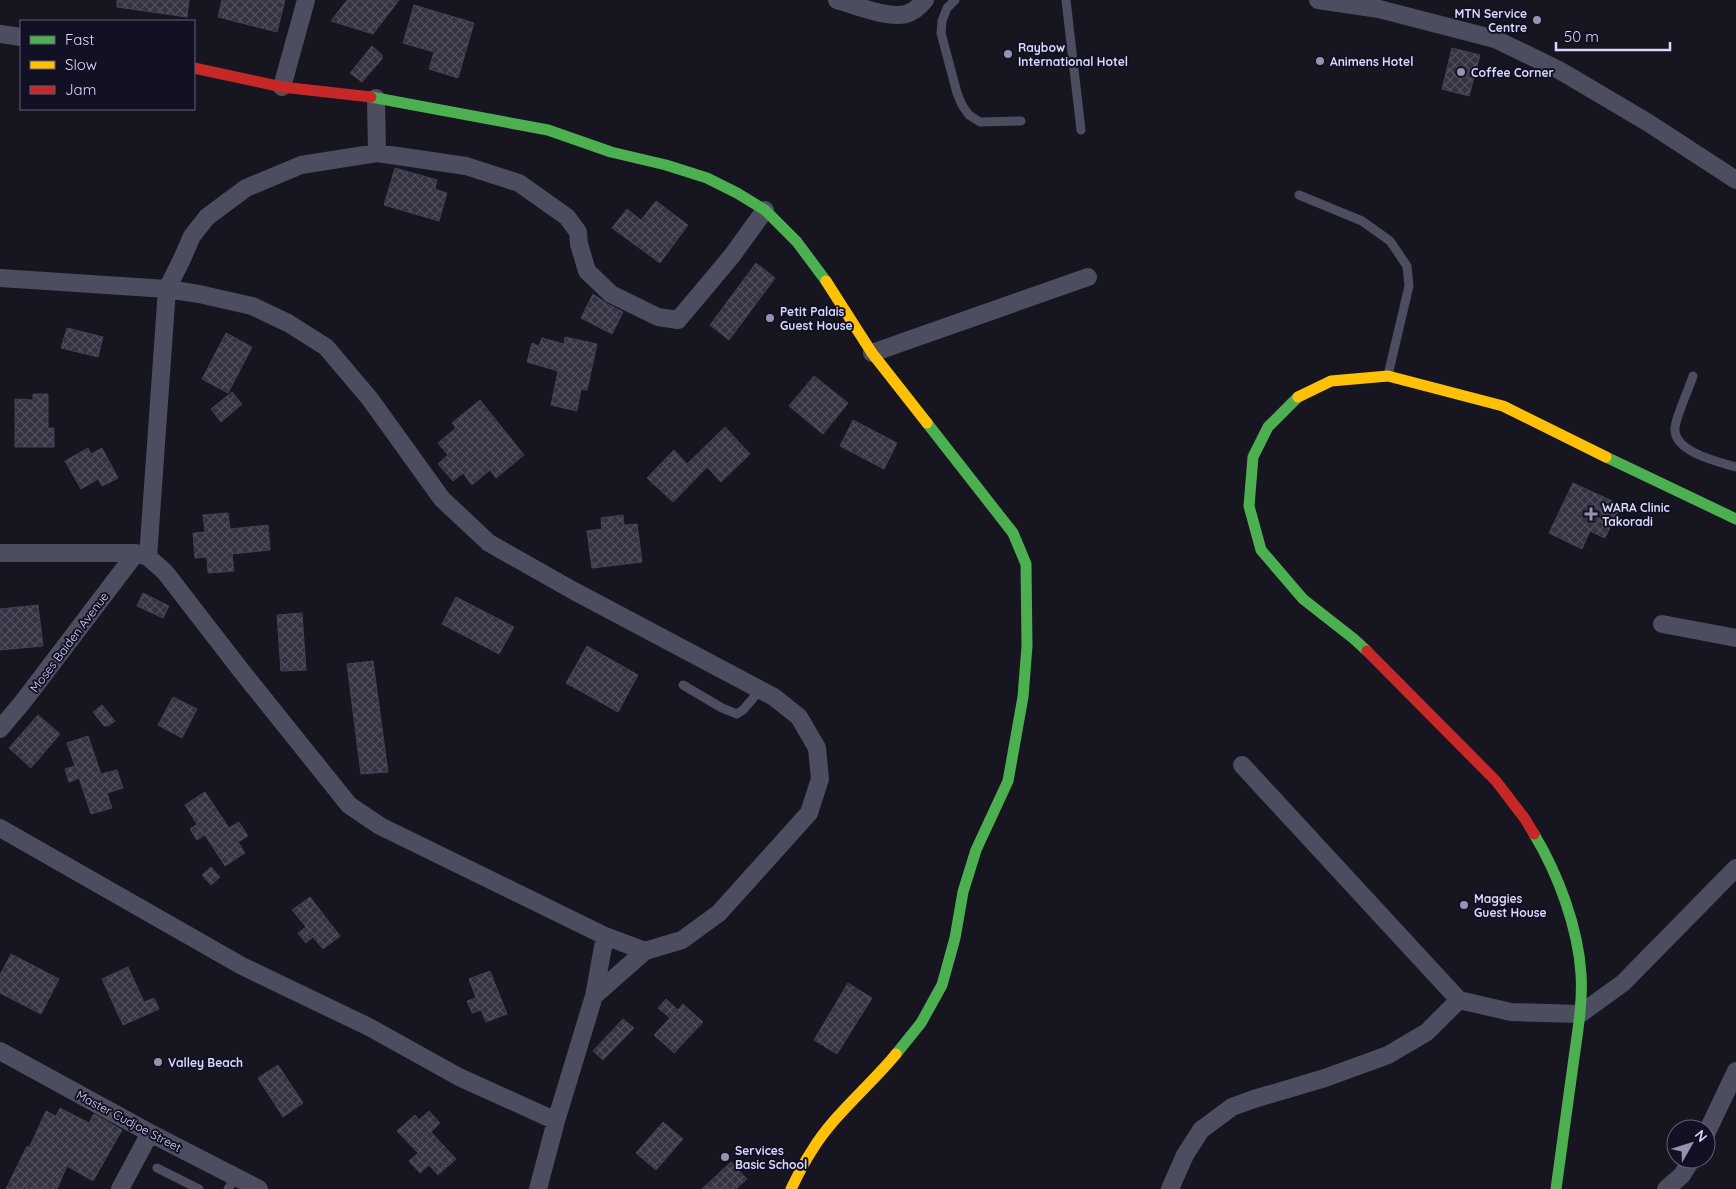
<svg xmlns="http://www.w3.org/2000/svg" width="1736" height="1189" font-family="Quicksand,sans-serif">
<defs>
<pattern id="building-cross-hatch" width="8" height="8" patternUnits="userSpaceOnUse" patternTransform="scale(1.25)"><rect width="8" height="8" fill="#343342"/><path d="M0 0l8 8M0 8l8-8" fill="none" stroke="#51505e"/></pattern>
</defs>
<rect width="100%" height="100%" fill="#161520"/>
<path fill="url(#building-cross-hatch)" stroke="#434153" d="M 117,0 L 189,0 L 187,17 L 117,7 Z
M 222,0 L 285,0 L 277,32 L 218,17 Z
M 347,0 L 399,0 L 373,34 L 331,21 Z
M 414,5 L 474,23 L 458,78 L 429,69 L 434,52 L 403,43 Z
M 372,46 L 382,55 L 382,59 L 362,82 L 350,73 Z
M 1452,48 L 1480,55 L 1469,96 L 1442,89 Z
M 395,168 L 437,180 L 435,189 L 447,193 L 439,221 L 384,205 Z
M 656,201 L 688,225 L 660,263 L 612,228 L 627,209 L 641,220 Z
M 756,263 L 775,278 L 729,340 L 710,325 Z
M 593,294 L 606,303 L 623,312 L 612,334 L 581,318 Z
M 67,328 L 103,337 L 98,357 L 61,348 Z
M 226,333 L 252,347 L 228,393 L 202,379 Z
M 565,337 L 597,344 L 587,390 L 581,389 L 577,411 L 551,405 L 558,371 L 527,362 L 532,343 L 539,346 L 542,338 L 564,344 Z
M 814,376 L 848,403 L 823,434 L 789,406 Z
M 232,392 L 242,404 L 221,422 L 211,409 Z
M 33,394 L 48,394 L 48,428 L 54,428 L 54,447 L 15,447 L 15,399 L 33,400 Z
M 480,400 L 524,455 L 496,478 L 490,470 L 472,485 L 463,473 L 453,481 L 438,464 L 448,455 L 438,443 L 456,428 L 452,423 Z
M 853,420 L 897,443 L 884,469 L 840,446 Z
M 725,427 L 750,454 L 721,482 L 707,467 L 673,502 L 647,478 L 674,450 L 687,464 Z
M 88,448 L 91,454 L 102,448 L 118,478 L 102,486 L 98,479 L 81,489 L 65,461 Z
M 1573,483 L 1621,505 L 1605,538 L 1590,531 L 1582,549 L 1549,533 Z
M 228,513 L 230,529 L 268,525 L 270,550 L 232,554 L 234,571 L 208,573 L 207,557 L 195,558 L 193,533 L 205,532 L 203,515 Z
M 623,515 L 624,525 L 637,524 L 642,562 L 592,568 L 587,531 L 602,529 L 601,518 Z
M 143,593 L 169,606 L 163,618 L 137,606 Z
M 456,597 L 514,627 L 499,654 L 442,624 Z
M 38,605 L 43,646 L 0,650 L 0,609 Z
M 302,613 L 306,670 L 281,671 L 277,615 Z
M 587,646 L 638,675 L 618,712 L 566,683 Z
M 373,661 L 388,772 L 361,774 L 347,664 Z
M 173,697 L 197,709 L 182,738 L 158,725 Z
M 102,705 L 115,721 L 108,726 L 104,726 L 93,712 Z
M 38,715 L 60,734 L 31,768 L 9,748 Z
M 88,736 L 101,774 L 117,770 L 123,788 L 107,793 L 112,808 L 91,814 L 79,778 L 69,782 L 65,769 L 75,766 L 67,743 Z
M 205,792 L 229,828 L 239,822 L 248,836 L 238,842 L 245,853 L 225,866 L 205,835 L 197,840 L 190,829 L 197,824 L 185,805 Z
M 211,867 L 220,877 L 211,885 L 202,875 Z
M 310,897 L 340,936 L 323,949 L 313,937 L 306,943 L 298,933 L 306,927 L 292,910 Z
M 11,954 L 59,979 L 41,1014 L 0,993 L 0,975 Z
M 128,967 L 144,1002 L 154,998 L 159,1009 L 123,1025 L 102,979 Z
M 490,971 L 507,1014 L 486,1022 L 481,1010 L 472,1013 L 467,1001 L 476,998 L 469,979 Z
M 848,983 L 872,998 L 837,1054 L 814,1040 Z
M 666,999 L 678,1010 L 683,1004 L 703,1022 L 674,1053 L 654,1035 L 670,1018 L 658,1008 Z
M 623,1019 L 634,1028 L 603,1060 L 593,1051 Z
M 278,1065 L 303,1103 L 283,1117 L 258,1078 Z
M 60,1108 L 89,1123 L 94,1114 L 122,1130 L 93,1181 L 67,1166 L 57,1189 L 6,1189 L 27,1146 L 29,1148 L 46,1111 L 56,1116 Z
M 429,1111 L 440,1123 L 431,1132 L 456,1159 L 438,1175 L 429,1165 L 420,1173 L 409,1161 L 418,1153 L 397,1131 L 415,1115 L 419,1120 Z
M 663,1122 L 683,1139 L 656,1170 L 636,1153 Z
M 731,1162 L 747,1179 L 736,1189 L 702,1189 Z"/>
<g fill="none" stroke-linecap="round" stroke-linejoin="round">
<path stroke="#4c4d5f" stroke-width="9" d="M 955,0 L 947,8 L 942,21 L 941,33 L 957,93 L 962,105 L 969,115 L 980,122 L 1021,121
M 1066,0 L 1081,130
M 1299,195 L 1362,221 L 1390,241 L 1407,266 L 1409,286 L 1388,375
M 1693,376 C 1689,389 1676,416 1675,428 C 1673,452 1719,462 1736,467
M 683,685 L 722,708 L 737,714 L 743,710 L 760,690
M 157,1168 L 199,1189
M 228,1189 L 236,1177"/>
<path stroke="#4c4d5f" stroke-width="18" d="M 837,0 C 855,5 888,19 906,14 C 914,12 920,6 925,0
M 1318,0 L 1379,9 L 1495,39 L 1559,70 L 1647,122 L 1736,180
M 0,34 L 21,37
M 282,87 L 306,0
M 376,98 L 377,153
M 0,278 L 167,289 L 199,294 L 252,306 L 288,323 L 326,347 L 370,399 L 442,499 L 489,543 L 574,591 L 774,697 L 799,717 L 817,748 L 820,779 L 809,813 L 719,913 L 682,940 L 645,951 L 594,996
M 872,353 L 1088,277
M 0,553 L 136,553 L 148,557 L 165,572 L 243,673 L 349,805 L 380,826 L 605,936 L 645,951
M 148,557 L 167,289 L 182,259 L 192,236 L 207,217 L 246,188 L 301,165 L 377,153 L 466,166 L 519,183 L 567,217 L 578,232 L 579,244 L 587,271 L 611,294 L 658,317 L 678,320 L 731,257 L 765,210
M 1662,624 L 1736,638
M 0,729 L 22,703 L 136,553
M 1242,765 L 1459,1000 L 1511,1012 L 1580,1014 L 1623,983 L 1736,868
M 0,828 L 242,966 L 369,1027 L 459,1077 L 556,1121
M 0,1051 L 150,1133 L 259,1189
M 1706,1134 L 1736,1071
M 120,1189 L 150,1133
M 538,1189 L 556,1121 L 594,996 L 605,936
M 1170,1189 L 1185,1155 L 1201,1130 L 1232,1107 L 1254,1099 L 1325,1078 L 1388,1055 L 1427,1032 L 1459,1000
M 1666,1189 L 1682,1175 L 1692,1159"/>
<path stroke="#4caf50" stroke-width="11" d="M 371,97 L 548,130 L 611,152 L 666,165 L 707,178 L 737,193 L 765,210 L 797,242 L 826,281
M 1298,397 L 1268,427 L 1253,457 L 1249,506 L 1261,550 L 1303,599 L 1354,639 L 1367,651
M 1606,457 L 1736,519
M 1534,834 C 1558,874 1578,927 1581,974 C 1583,1004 1577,1035 1573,1065 C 1567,1106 1562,1148 1556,1189
M 896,1054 L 921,1023 L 942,985 L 955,938 L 963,892 L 976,850 L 1008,781 L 1023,697 L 1027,646 L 1026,564 L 1013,533 L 927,423"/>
<path stroke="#ffc107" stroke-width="11" d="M 826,281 L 872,353 L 927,423
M 1298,397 L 1331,381 L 1388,376 L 1503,406 L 1606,457
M 791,1189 C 797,1177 803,1164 811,1152 C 833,1115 869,1087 896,1054"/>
<path stroke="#c62828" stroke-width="11" d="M 194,68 L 282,87 L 371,97
M 1367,651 L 1496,781 L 1525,819 L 1534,834"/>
</g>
<g fill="#9594ae" stroke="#121124" stroke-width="2">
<circle cx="1537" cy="20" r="5"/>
<circle cx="1008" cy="54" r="5"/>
<circle cx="1320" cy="61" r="5"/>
<circle cx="1461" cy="72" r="5"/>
<circle cx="770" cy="318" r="5"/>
<path d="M1588.5 506.5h5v5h5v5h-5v5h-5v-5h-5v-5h5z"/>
<circle cx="1464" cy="905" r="5"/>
<circle cx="158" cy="1062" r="5"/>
<circle cx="725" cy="1157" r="5"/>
</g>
<g text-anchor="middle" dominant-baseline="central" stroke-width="4" stroke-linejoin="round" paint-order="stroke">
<g font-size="12" font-weight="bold" fill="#d9d9fb" stroke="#121124" text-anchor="start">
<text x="1527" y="13" text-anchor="end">MTN Service<tspan x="1527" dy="14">Centre</tspan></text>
<text x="1018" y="47">Raybow<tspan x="1018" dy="14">International Hotel</tspan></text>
<text x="1330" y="61">Animens Hotel</text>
<text x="1471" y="72">Coffee Corner</text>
<text x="780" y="311">Petit Palais<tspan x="780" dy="14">Guest House</tspan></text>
<text x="1602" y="507">WARA Clinic<tspan x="1602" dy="14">Takoradi</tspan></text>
<text x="1474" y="898">Maggies<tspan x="1474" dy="14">Guest House</tspan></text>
<text x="168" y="1062">Valley Beach</text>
<text x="735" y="1150">Services<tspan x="735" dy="14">Basic School</tspan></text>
</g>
<g font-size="12" fill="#d9d9fb" stroke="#121124">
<text transform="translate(69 642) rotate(-53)">Moses Baiden Avenue</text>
<text transform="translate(129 1121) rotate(28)">Master Cudjoe Street</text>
</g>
</g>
<rect x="20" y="20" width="175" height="90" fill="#121124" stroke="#62617a"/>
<rect x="30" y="36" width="25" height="8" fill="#4caf50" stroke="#62617a"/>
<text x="65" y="45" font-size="15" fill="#d9d9fb">Fast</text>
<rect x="30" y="61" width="25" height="8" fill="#ffc107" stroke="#62617a"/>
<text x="65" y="70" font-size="15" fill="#d9d9fb">Slow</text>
<rect x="30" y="86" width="25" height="8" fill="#c62828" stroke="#62617a"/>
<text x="65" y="95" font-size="15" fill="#d9d9fb">Jam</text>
<g transform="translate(1691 1144) rotate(51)"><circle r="24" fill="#121124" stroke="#62617a"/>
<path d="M0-4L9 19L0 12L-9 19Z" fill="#9594ae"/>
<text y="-8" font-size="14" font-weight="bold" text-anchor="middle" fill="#d9d9fb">N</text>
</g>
<path d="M1556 42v8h114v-8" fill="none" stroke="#d9d9fb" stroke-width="2.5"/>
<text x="1564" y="42" font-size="15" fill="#d9d9fb" stroke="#121124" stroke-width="4" paint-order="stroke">50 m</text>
</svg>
